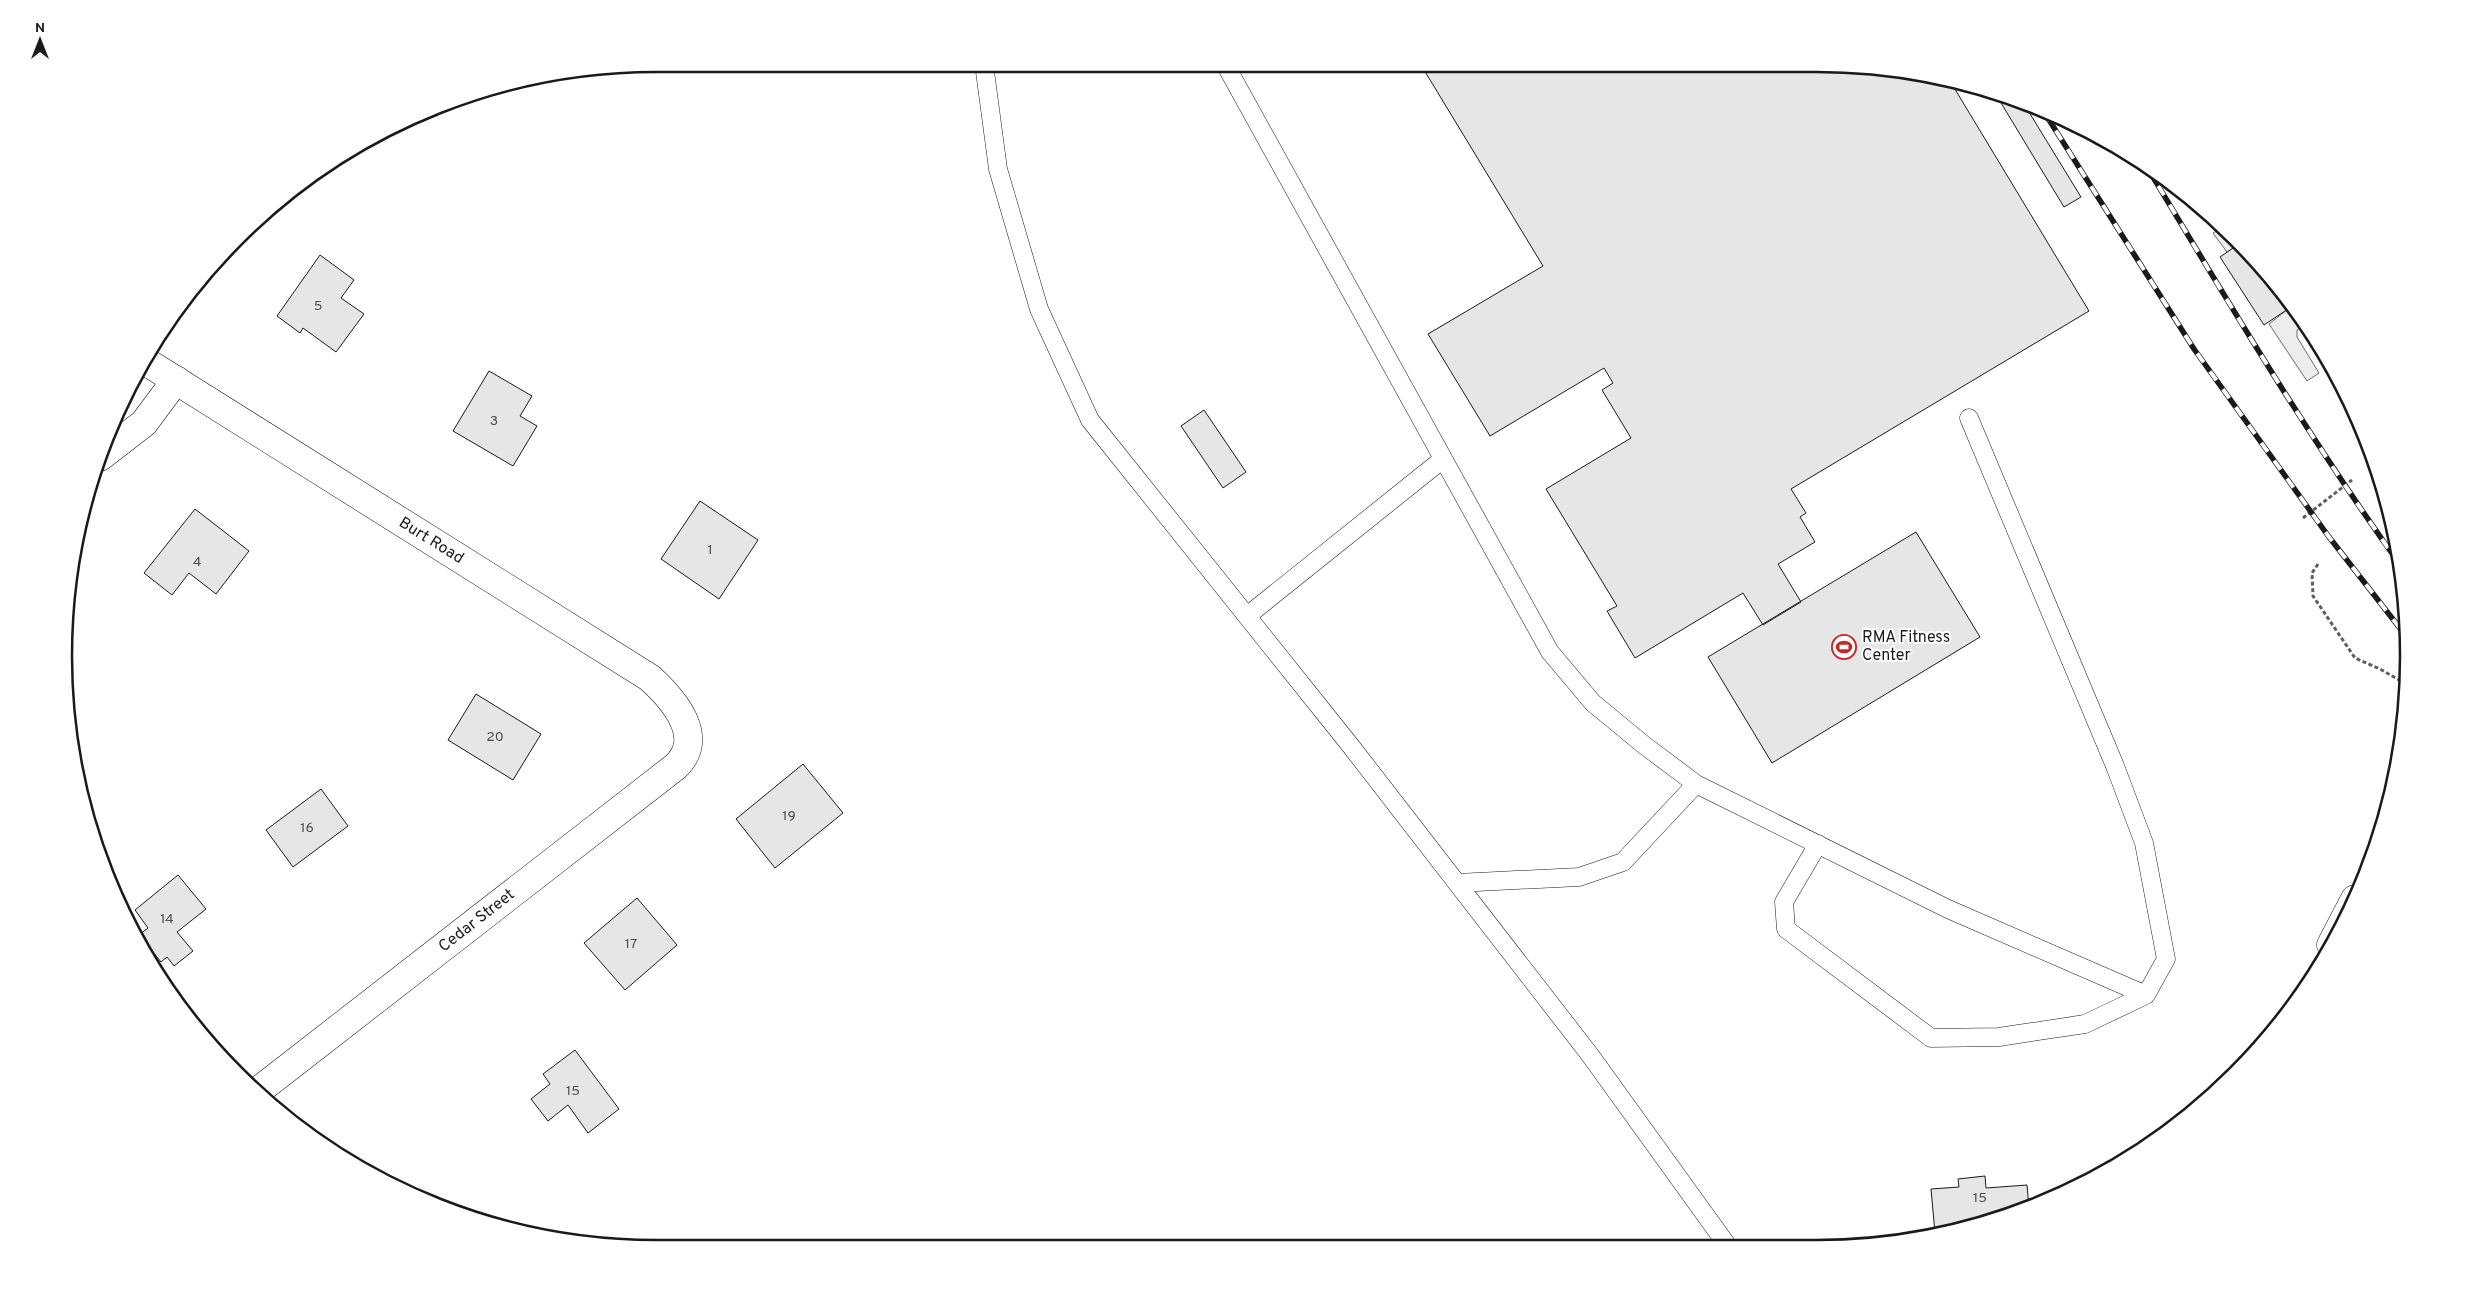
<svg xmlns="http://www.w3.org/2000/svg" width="2473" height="1313" font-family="Overpass,sans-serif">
<rect width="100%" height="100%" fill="#fff"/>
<path fill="#ededed" stroke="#6a6a6a" d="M 2222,228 L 2239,244 L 2227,252 L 2213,233 Z
M 2254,258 L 2262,266 L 2305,325 L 2297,330 L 2297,337 L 2319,373 L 2307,381 L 2269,324 L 2288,309 Z"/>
<path fill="#e6e6e6" stroke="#1a1a1a" d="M 1421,65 L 1855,65 L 1950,81 L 2089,311 L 1791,489 L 1806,513 L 1800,517 L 1815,542 L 1778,564 L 1801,602 L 1763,625 L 1743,593 L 1635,658 L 1607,611 L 1617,606 L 1546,489 L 1631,438 L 1602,390 L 1613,383 L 1604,368 L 1490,436 L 1428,334 L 1543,266 Z
M 1995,93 L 2024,104 L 2081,197 L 2064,207 Z
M 2239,244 L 2254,258 L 2288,309 L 2264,325 L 2220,257 Z
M 320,255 L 354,280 L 341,298 L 364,314 L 336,352 L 303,328 L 300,333 L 277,316 Z
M 2314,337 L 2330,360 L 2350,404 L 2311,339 Z
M 489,371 L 532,396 L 520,416 L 537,426 L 513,466 L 453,431 Z
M 1204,410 L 1246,472 L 1223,488 L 1181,426 Z
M 700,501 L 758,540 L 719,599 L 661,559 Z
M 195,509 L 249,551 L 216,594 L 189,573 L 172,595 L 144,573 Z
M 1916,532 L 1980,637 L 1772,763 L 1708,657 Z
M 476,694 L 541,734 L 513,780 L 448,740 Z
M 803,764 L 843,813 L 775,868 L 736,819 Z
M 321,789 L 348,826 L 293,867 L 266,830 Z
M 102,863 L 110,874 L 106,876 Z
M 178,875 L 206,909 L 177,932 L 193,951 L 174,966 L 167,957 L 161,962 L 139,935 L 148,928 L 135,910 Z
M 637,898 L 677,945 L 625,990 L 584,943 Z
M 575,1050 L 619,1109 L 588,1133 L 568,1105 L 548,1121 L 531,1099 L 550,1084 L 543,1074 Z
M 1985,1176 L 1986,1188 L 2027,1185 L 2029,1208 L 1935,1233 L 1931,1189 L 1959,1187 L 1958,1179 Z"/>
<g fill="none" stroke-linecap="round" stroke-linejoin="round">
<defs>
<path id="lane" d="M 984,64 L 998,169 L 1039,309 L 1090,420 L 1350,745 L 1590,1055 L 1727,1245
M 1225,64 L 1550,652 L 1593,703 L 1644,745 L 1696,784
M 1247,616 L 1443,459
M 1818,844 L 1784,902 L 1786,929 L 1931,1038 L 1999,1037 L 2085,1024 L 2146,995 L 2166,959 L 2144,843 L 2115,766 L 1969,418
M 1457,883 L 1579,877 L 1623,862 L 1696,784 L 1948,909 L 2146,995"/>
<path id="street" d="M 100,457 L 144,423 L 176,380"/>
<path id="secondary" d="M 145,361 L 650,678 C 674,700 707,738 675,767 L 258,1091
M 2331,945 L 2355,899"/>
</defs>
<use href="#lane" stroke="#1a1a1a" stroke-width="19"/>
<use href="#street" stroke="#1a1a1a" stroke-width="29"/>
<use href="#secondary" stroke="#1a1a1a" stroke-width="29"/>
<path stroke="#5f5f5f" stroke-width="3" stroke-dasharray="4 2.5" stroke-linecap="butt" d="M 2303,518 L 2352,480
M 2318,564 L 2312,573 L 2313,596 L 2355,658 L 2380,669 L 2408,685"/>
<use href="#lane" stroke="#fff" stroke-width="18"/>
<use href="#street" stroke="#fff" stroke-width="28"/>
<use href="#secondary" stroke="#fff" stroke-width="28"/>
<defs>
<path id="rail" d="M 2044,112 L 2194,349 L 2329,537 L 2406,636
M 2147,167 C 2228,302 2309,438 2401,566"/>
</defs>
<use href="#rail" stroke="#1a1a1a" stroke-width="5.5"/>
<use href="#rail" stroke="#fff" stroke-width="4" stroke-dasharray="11" stroke-linecap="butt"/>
</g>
<defs>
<symbol id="stadium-ring" viewBox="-11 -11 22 22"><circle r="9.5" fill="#fff" stroke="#c62828" stroke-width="1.5"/><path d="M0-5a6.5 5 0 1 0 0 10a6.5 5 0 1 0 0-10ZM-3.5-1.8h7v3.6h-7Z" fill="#c62828"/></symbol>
</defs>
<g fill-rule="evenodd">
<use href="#stadium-ring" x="1830" y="633" width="28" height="28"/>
</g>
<g text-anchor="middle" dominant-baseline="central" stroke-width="4" stroke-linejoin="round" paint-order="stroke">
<g font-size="14" fill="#4d4d4d">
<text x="318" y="306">5</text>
<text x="494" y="421">3</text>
<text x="710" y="550">1</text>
<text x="197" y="562">4</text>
<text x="495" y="737">20</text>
<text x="789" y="816">19</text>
<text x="307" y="828">16</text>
<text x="167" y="919">14</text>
<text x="631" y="944">17</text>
<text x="573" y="1091">15</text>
<text x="1980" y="1198">15</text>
</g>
<g font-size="16" fill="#1a1a1a" stroke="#fff">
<text transform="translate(431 541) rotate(32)">Burt Road</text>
<text transform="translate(477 921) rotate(-38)">Cedar Street</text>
</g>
<g font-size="16" fill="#1a1a1a" stroke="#fff" text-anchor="start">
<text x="1862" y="638">RMA Fitness<tspan x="1862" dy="18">Center</tspan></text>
</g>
</g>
<path d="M0 0H2473V1313H0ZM656 72H1816A584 584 0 0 1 2400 656V656A584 584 0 0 1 1816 1240H656A584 584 0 0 1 72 656V656A584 584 0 0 1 656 72Z" fill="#fff" fill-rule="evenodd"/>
<path fill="none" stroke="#1a1a1a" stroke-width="2.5" d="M656 72H1816A584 584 0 0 1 2400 656V656A584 584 0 0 1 1816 1240H656A584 584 0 0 1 72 656V656A584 584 0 0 1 656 72Z"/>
<g transform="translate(40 40)" stroke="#ffffff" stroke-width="4" paint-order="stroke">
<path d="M0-4L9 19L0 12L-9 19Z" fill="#1a1a1a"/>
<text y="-8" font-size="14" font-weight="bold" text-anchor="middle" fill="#1a1a1a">N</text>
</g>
</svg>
